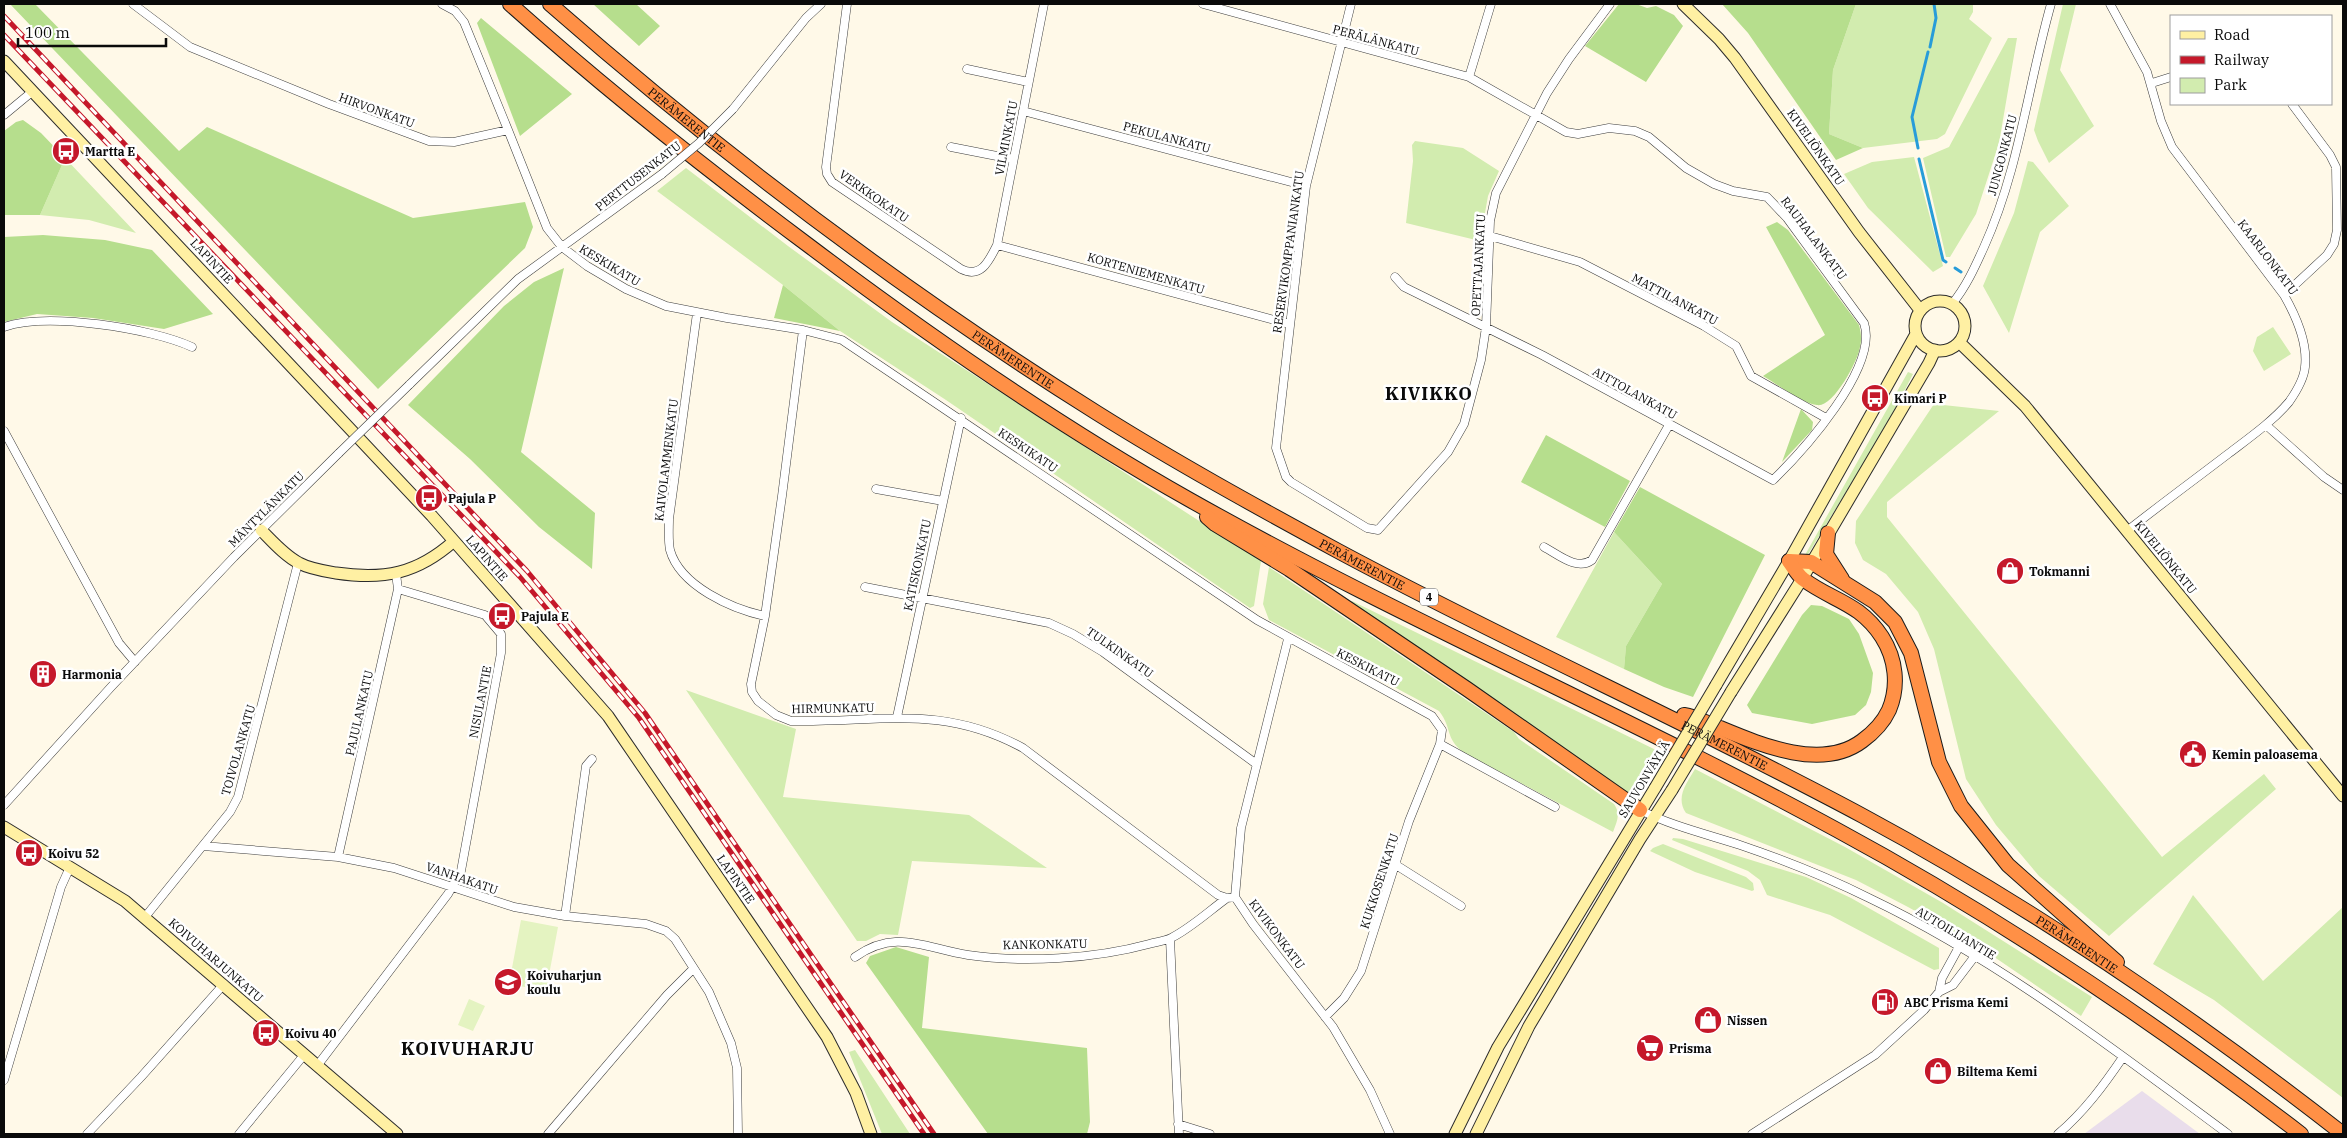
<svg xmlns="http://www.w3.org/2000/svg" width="2347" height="1138" font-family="'IBM Plex Serif',serif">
<rect width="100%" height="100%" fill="#fff9e8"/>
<path fill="#e9ddeb" d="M 2142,1091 L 2200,1134 L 2084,1134 Z"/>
<path fill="#d2ecaf" d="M 1856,4 L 1973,4 L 1973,12 L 1969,19 L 1992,38 L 1945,134 L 1937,139 L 1863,148 L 1829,134 L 1833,70 Z
M 2063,4 L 2076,4 L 2060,70 L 2094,126 L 2049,163 L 2038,141 L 2034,130 Z
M 2008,38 L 2017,38 L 1999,143 L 1976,214 L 1950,257 L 1946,257 L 1923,158 L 1949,147 Z
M 1415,141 L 1463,148 L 1499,171 L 1488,196 L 1480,241 L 1406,223 L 1413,161 L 1412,145 Z
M 1914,157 L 1943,266 L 1933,272 L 1868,208 L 1844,174 L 1872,162 Z
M 65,158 L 136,233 L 89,220 L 40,215 Z
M 2028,161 L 2033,162 L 2069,206 L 2040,232 L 2009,333 L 1983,286 L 2014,213 Z
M 686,168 L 788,246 L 892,322 L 1261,561 L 1254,606 L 1250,608 L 946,400 L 840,331 L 783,285 L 657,191 Z
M 2273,327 L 2291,354 L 2264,371 L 2253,351 L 2257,337 Z
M 1908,372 L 1913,374 L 1888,423 L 1807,556 L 1805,555 Z
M 1934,404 L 1999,411 L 1887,502 L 1887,517 L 2162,857 L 2264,774 L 2276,789 L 2109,936 L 2039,876 L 1996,825 L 1966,779 L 1934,649 L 1918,612 L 1886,574 L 1863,560 L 1855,543 L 1856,521 Z
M 1614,532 L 1662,584 L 1626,646 L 1624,669 L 1556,637 Z
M 1269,567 L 1514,732 L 1519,739 L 1614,804 C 1621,814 1617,821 1613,832 L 1464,753 C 1444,737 1453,729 1439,711 L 1269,620 L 1263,604 Z
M 1352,601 L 1660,752 L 1642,783 L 1628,794 L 1525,721 L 1350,604 Z
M 686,690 L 796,729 L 783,797 L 969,815 L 1047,868 L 912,861 L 898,935 L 880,934 L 866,941 L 857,941 Z
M 1695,769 L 1845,847 L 1943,903 L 2092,997 L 2081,1016 L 1978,946 L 1908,907 L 1856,880 L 1686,813 C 1675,797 1687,783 1695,769 Z
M 1673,838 L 1683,839 L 1806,877 L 1851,898 L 1939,948 L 1939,969 L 1934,970 L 1830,915 L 1767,895 L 1760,880 L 1748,871 L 1672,840 Z
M 1663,844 L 1746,877 L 1753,883 L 1754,890 L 1752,891 L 1695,872 L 1650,851 L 1653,848 Z
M 2193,895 L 2263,981 L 2343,907 L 2343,1098 L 2214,1000 L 2153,964 Z
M 855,1050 L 910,1134 L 882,1134 L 849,1052 Z"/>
<path fill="#b6de8d" d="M 10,4 L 35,4 L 179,151 L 207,127 L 413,218 L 525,202 L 533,227 L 525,248 L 378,389 Z
M 593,4 L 636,4 L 660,26 L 639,46 Z
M 1619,4 L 1636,4 L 1647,8 L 1656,6 L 1674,15 L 1683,26 L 1646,82 L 1585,46 Z
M 1722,4 L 1856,4 L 1833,70 L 1829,134 L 1863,148 L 1836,160 L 1748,33 Z
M 481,18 L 572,94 L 520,136 L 477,23 Z
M 23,120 L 41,133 L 65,158 L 40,215 L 4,215 L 4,131 L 16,122 Z
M 1777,222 L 1788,230 L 1859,325 C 1861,333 1862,339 1860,347 C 1858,361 1833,408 1817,405 C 1802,403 1777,384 1763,376 L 1825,335 L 1766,227 Z
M 43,235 L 105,240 L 152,250 L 213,314 L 164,329 L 93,318 L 37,314 L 4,322 L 4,237 Z
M 564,268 L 521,452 L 595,513 L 592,569 L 539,527 L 470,459 L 408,405 L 504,306 L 534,282 Z
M 783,285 L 840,331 L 774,318 Z
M 1801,409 L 1813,422 L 1812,430 L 1782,462 Z
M 1546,435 L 1630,481 L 1605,527 L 1521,482 Z
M 1640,487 L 1765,555 L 1693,697 L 1664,687 L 1624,669 L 1626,646 L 1662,584 L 1614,532 Z
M 1811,605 L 1822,606 L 1849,619 L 1859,634 L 1873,673 L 1871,692 L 1866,705 L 1855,715 L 1812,724 L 1752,713 L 1747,705 L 1802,615 Z
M 896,947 L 929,957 L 922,1028 L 1087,1048 L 1090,1122 L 1087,1134 L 988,1134 L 866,963 L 870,956 Z"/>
<path fill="#e4f3c1" d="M 521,920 L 558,927 L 546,991 L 509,984 Z
M 469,999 L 485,1006 L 473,1031 L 458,1025 Z"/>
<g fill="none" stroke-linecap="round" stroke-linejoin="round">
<path stroke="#289cd9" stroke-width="3" d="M 1930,47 L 1936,18 L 1934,4
M 1918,148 L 1912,117 L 1928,52
M 1919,159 L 1943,260 L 1946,262
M 1955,268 L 1961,272"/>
<defs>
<path id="street" d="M 133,4 L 190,47 L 329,104 L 429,141 L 454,142 L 508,130 L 547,228 L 562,247 L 587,266 L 626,289 L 666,306 L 727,318 L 803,330 L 842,340 L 1257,620 L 1432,716 L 1442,730 L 1440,744 L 1409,821 L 1361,971 L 1344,998 L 1325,1017
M 442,4 L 455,11 L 464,22 L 508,130
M 847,4 L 826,167 L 827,174 L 832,182 L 961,269 C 981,279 989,261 997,245 L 1044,4
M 1203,4 L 1469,77 L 1566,132 L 1578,134 L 1609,128 L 1635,131 L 1649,137 L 1686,168 L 1714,184 L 1733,191 L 1767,197 L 1787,218 L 1864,323 C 1879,367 1803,451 1773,480 L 1542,355 L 1404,287 L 1395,277
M 1351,4 L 1306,186 L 1276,448 L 1286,477 L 1291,482 L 1367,528 L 1378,530 L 1448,452 L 1464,424 L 1481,360 L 1486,327 L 1490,221 L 1496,193 L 1547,93 L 1569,59 L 1610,4
M 2110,4 L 2147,72 L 2161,121 L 2172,147 L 2284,295 C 2296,316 2308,342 2305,367 C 2304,379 2296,392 2289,402 C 2272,422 2249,438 2228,454 C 2194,480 2160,505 2127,531
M 967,69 L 1028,82
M 1469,77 L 1491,4
M 2152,83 L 2171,77
M 733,109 L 806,18 L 821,4
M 1023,111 L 1306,186
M 4,115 L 33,91
M 951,147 L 1012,159
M 1490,236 L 1580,262 L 1704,326 L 1736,346 L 1751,376 L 1826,418
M 997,245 L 1289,324
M 2284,295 L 2327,255 L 2334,244 L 2337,230 L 2336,167 L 2330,155 L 2292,104
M 1952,304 C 1966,287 1975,267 1984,247 C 2019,170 2028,85 2051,4
M 697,313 L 669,519 C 669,529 668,540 670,550 C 680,586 732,609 765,616
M 4,327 C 47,312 151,328 192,347
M 803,330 L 782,496 L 765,616 L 751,684 L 752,692 L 758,701 L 776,715 L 791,721 C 879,723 940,703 1023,748 L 1218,895 L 1227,898 L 1235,897
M 409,385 L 518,279 L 662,174
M 2266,425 L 2324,477 L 2343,490
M 4,431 L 119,643 L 135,662
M 876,489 L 943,501
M 1544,547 C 1559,555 1577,571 1592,560 L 1669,425
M 865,587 L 1049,623 L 1073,634 L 1103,652 L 1255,763
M 1288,639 L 1241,828 L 1235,897 L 1253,924 L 1333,1027 L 1370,1090 L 1390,1134
M 897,717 L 961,418
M 1440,744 L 1555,807
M 4,805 L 111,687 L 234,557 L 339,453
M 1640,810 C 1672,826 1706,834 1740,845 C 1784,860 1827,877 1869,898 C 1999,960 2113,1049 2228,1134
M 203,846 L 338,857 L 394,868 L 514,907 L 565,916 L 646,924 L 666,931 L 675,939 L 709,992 L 731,1043 L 737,1068 L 738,1134
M 338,857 L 398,589 L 396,574
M 1396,865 L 1461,906
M 565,916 L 586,766 L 592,759
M 145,917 L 230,812 L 238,797 L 298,563
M 1170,939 L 1179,1134
M 855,957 C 896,928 924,948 968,955 C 1024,963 1094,959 1149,944 C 1156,942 1165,941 1171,938 C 1191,928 1209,911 1227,898
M 1939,992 L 1942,978 L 1959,947
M 317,1066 L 448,894 L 461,871 L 501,653 L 501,634 L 485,615 L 398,589
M 4,1080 L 61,887 L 70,867
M 1178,1124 L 1210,1134
M 87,1134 L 141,1077 L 224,984
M 239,1134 L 304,1055
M 548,1134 L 667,995 L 693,969
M 1752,1134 L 1875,1055 L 1924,1010 L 1939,992 L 1953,985 L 1975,956
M 2058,1134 C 2084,1112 2104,1085 2123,1057"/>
<path id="secondary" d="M 1683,4 L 1719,39 L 1735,58 L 1859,232 L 1920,310
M 4,61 L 432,516 L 608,716 L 827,1037 L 856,1093 L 871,1134
M1915 326a25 25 0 1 1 50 0a25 25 0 1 1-50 0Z
M 1959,342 L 2025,406 L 2343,796
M 261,530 C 272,541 285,556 299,563 C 310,569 324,571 336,573 C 384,580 417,574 454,541
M 1716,685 L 1789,561 L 1916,334
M 1731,692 L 1802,579 L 1929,363 L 1935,350
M 4,827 L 125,901 L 397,1134
M 1455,1134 L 1498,1047 L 1655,788
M 1476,1134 L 1529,1026 L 1640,839 L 1672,790"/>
<g id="highway">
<path d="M 510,4 C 605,89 706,169 808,245 C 930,337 1057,425 1190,500 C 1401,619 1624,714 1837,830 C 2000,918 2154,1022 2301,1134"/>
<path id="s1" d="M 550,4 C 721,154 904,292 1097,413 C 1175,462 1257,507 1338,551 C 1511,644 1690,723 1863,816 C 2032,907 2192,1016 2343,1134"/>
<path d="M 1207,517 L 1215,524 L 1289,569 L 1467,689 L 1640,810"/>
<path d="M 1828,533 L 1826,554 L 1842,579"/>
<path d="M 1789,561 L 1811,562 L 1875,602 L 1895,622 L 1911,653 L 1939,762 L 1961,806 L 2008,865 L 2117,962"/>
<path d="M 1684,715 C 1697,717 1708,724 1720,728 C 1761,745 1822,771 1862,741 C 1873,733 1883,723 1889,710 C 1899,686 1896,659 1882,637 C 1859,602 1832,601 1803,579 C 1798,575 1793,567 1789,561"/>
</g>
</defs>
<use href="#street" stroke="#3d3d3d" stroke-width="9"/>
<use href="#secondary" stroke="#2c2c2c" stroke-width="13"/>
<use href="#highway" stroke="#1b1b1b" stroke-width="16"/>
<use href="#street" stroke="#fff" stroke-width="8"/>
<use href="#secondary" stroke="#fff0a3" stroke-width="11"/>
<use href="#highway" stroke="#ff9046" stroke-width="14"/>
<defs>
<path id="rail" d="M 4,16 L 527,571 L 645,713 L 934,1134
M 4,35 L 520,577 L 639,718 L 924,1134"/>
</defs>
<use href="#rail" stroke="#c5182a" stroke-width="5"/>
<use href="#rail" stroke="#fff" stroke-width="3" stroke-dasharray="9" stroke-linecap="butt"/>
<defs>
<path id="street-bridge" d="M 662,174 L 699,143 L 733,109
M 339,453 L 409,385"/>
<path id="secondary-bridge" d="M 1655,788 L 1716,685
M 1672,790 L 1731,692"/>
</defs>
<use href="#street-bridge" stroke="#3d3d3d" stroke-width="9" stroke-linecap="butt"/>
<use href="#secondary-bridge" stroke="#2c2c2c" stroke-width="13" stroke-linecap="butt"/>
<use href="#street-bridge" stroke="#fff" stroke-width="8"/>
<use href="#secondary-bridge" stroke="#fff0a3" stroke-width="11"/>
</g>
<defs>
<symbol id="bus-disc" viewBox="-11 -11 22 22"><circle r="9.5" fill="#c5182a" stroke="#fff"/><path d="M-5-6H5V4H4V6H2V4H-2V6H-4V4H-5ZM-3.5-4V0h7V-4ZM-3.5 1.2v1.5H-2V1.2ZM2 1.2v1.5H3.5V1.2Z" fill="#fff"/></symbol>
<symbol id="shop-disc" viewBox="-11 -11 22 22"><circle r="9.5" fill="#c5182a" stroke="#fff"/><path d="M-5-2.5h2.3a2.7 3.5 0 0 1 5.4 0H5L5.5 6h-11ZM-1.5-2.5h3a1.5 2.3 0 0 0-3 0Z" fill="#fff"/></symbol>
<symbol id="building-disc" viewBox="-11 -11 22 22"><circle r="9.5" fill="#c5182a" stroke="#fff"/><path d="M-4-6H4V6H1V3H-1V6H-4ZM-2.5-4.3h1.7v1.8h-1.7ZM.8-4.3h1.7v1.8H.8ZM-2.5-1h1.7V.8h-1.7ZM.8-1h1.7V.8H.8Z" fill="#fff"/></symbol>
<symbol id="civic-disc" viewBox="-11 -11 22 22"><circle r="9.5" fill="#c5182a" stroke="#fff"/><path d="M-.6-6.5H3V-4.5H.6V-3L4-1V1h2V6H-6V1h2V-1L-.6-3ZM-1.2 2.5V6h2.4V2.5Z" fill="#fff"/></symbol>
<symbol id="school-disc" viewBox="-11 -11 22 22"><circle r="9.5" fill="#c5182a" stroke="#fff"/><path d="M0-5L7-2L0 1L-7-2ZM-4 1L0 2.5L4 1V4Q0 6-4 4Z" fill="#fff"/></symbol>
<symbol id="fuel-disc" viewBox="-11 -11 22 22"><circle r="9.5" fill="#c5182a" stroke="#fff"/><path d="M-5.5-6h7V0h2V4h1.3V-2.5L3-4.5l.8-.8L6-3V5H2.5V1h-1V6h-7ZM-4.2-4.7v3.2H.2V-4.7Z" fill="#fff"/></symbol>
<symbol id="supermarket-disc" viewBox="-11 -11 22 22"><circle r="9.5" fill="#c5182a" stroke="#fff"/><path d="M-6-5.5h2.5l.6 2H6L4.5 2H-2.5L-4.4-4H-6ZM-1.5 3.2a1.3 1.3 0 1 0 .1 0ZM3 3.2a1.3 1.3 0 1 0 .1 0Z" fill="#fff"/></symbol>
</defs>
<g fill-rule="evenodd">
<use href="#bus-disc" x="50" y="135" width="32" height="32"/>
<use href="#bus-disc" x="1859" y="382" width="32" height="32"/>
<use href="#bus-disc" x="413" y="482" width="32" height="32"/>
<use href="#shop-disc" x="1994" y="555" width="32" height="32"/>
<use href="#bus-disc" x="486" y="600" width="32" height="32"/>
<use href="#building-disc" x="27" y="658" width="32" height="32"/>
<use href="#civic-disc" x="2177" y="738" width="32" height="32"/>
<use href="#bus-disc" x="13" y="837" width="32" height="32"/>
<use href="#school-disc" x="492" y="966" width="32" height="32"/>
<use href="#fuel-disc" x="1869" y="986" width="32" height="32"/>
<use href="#shop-disc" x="1692" y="1004" width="32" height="32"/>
<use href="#bus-disc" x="250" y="1017" width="32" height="32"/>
<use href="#supermarket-disc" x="1634" y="1032" width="32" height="32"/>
<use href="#shop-disc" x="1922" y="1055" width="32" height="32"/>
</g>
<g text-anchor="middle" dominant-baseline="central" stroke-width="5" stroke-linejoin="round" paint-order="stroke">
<rect fill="#fff" stroke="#545454" stroke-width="1" x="1420" y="588.5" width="18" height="17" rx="4"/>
<g font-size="11" font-weight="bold" fill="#0a0a0a">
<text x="1429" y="597">4</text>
</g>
<g font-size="12" fill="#0a0a0a" stroke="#fff">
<text transform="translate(1376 40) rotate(15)">PERÄLÄNKATU</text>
<text transform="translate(377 110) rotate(20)">HIRVONKATU</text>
<text stroke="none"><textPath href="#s1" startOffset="179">PERÄMERENTIE</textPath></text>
<text transform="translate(1167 137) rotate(15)">PEKULANKATU</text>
<text transform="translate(1006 138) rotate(-79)">VILMINKATU</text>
<text transform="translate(1816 147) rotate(55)">KIVELIÖNKATU</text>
<text transform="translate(2002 155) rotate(-75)">JUNGONKATU</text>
<text transform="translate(638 176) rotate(-38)">PERTTUSENKATU</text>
<text transform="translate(874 196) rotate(35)">VERKKOKATU</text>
<text transform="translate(1814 238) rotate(53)">RAUHALANKATU</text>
<text transform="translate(1288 252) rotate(-82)">RESERVIKOMPPANIANKATU</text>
<text transform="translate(2268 257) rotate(53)">KAARLONKATU</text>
<text transform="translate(212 261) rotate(47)">LAPINTIE</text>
<text transform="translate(610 265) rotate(31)">KESKIKATU</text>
<text transform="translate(1478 265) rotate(-87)">OPETTAJANKATU</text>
<text transform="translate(1146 273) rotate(16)">KORTENIEMENKATU</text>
<text transform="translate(1675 299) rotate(28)">MATTILANKATU</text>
<text stroke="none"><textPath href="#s1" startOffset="584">PERÄMERENTIE</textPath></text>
<text transform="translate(1635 393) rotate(29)">AITTOLANKATU</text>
<text transform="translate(1028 450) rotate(34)">KESKIKATU</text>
<text transform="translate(666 460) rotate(-83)">KAIVOLAMMENKATU</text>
<text transform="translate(266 509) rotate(-45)">MÄNTYLÄNKATU</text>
<text transform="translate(2166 557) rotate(51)">KIVELIÖNKATU</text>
<text transform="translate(487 558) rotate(49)">LAPINTIE</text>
<text stroke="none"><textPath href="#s1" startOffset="989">PERÄMERENTIE</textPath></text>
<text transform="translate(917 565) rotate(-78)">KATISKONKATU</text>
<text transform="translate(1120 652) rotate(35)">TULKINKATU</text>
<text transform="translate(1368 667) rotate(27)">KESKIKATU</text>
<text transform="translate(480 702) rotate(-79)">NISULANTIE</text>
<text transform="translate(833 708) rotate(-1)">HIRMUNKATU</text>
<text transform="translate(359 713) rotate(-77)">PAJULANKATU</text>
<text stroke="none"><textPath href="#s1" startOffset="1394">PERÄMERENTIE</textPath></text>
<text transform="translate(238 750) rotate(-74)">TOIVOLANKATU</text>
<text transform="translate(1644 779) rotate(-59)">SAUVONVÄYLÄ</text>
<text transform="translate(462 878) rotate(19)">VANHAKATU</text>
<text transform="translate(736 879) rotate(55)">LAPINTIE</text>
<text transform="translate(1379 881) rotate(-72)">KUKKOSENKATU</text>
<text transform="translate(1956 933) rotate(31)">AUTOILIJANTIE</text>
<text transform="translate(1277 934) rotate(53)">KIVIKONKATU</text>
<text stroke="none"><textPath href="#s1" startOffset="1799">PERÄMERENTIE</textPath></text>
<text transform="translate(1045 944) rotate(-1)">KANKONKATU</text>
<text transform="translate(216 960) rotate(41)">KOIVUHARJUNKATU</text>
</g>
<g font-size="12" font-weight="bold" fill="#0a0a0a" stroke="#fff" text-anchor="start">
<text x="85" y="151">Martta E</text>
<text x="1894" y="398">Kimari P</text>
<text x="448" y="498">Pajula P</text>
<text x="2029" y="571">Tokmanni</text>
<text x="521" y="616">Pajula E</text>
<text x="62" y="674">Harmonia</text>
<text x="2212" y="754">Kemin paloasema</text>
<text x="48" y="853">Koivu 52</text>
<text x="527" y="975">Koivuharjun<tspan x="527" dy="14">koulu</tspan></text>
<text x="1904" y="1002">ABC Prisma Kemi</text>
<text x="1727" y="1020">Nissen</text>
<text x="285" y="1033">Koivu 40</text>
<text x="1669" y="1048">Prisma</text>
<text x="1957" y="1071">Biltema Kemi</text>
</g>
<g font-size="18" font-weight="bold" letter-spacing="1" fill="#0a0a0a" stroke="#fff">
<text x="1429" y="393">KIVIKKO</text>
<text x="468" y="1048">KOIVUHARJU</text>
</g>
</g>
<rect width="2347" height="1138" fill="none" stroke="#0a0a0a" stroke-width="10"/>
<rect x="2170" y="15" width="162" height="90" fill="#ffffff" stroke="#9d9d9d"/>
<rect x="2180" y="31" width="25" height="8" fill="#fff0a3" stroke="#9d9d9d"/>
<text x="2214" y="40" font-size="15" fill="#0a0a0a">Road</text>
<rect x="2180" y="56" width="25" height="8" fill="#c5182a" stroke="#9d9d9d"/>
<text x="2214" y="65" font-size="15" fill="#0a0a0a">Railway</text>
<rect x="2180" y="78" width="25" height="15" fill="#d2ecaf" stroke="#9d9d9d"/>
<text x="2214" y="90" font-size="15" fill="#0a0a0a">Park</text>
<path d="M18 38v8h148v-8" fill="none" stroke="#0a0a0a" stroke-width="2.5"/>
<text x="25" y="38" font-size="15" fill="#0a0a0a" stroke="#ffffff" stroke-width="4" paint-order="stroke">100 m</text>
</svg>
